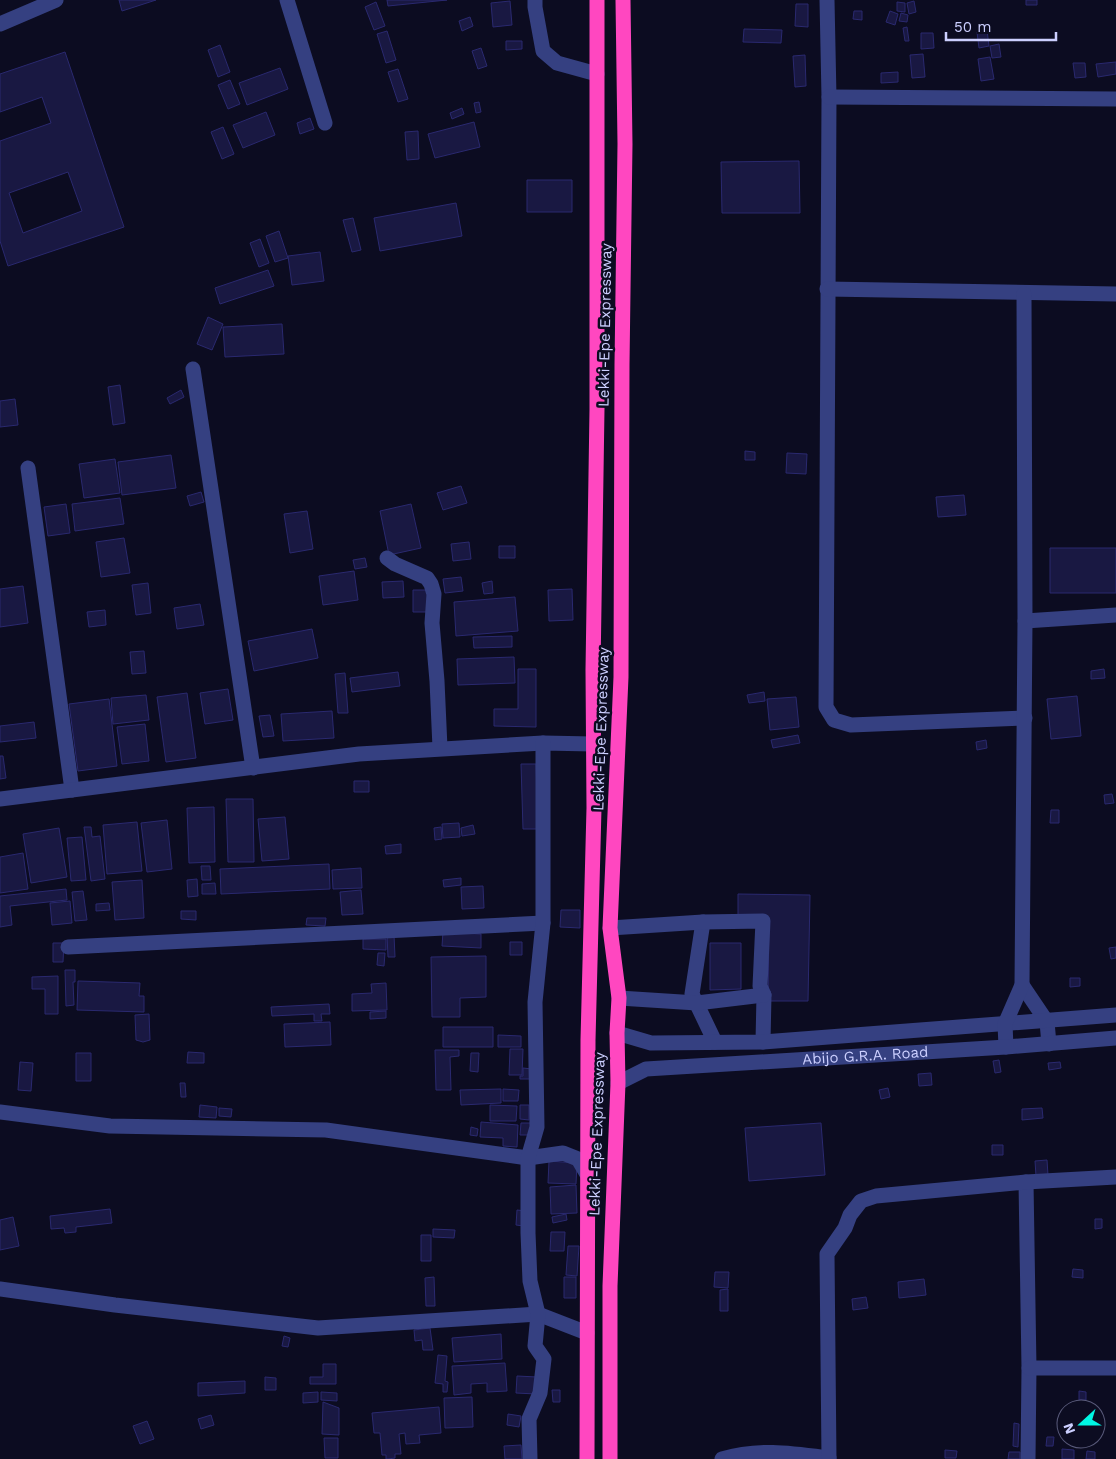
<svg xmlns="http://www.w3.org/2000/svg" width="1116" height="1459" font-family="'Work Sans',sans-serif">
<rect width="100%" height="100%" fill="#0c0c21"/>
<path fill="#191842" stroke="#2a296f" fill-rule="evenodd" d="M 119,0 L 156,0 L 122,11 Z
M 387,0 L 447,0 L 388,6 Z
M 1026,0 L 1037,0 L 1037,5 L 1026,5 Z
M 510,1 L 512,25 L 493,27 L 491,3 Z
M 914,1 L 916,12 L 909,14 L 907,3 Z
M 376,2 L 385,26 L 374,30 L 365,7 Z
M 897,2 L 905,3 L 905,12 L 897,11 Z
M 796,4 L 808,4 L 808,27 L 795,26 Z
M 854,11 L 862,11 L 862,20 L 853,19 Z
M 890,11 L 898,14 L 895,25 L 886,22 Z
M 901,13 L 908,15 L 907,22 L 899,21 Z
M 470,17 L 473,26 L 462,31 L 459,21 Z
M 907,27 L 909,41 L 905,41 L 903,28 Z
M 744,29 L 782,30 L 781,43 L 743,42 Z
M 987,30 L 989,46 L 979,48 L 977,32 Z
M 387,31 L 396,60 L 386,63 L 377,34 Z
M 921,33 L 933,33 L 934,48 L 921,49 Z
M 506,41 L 522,41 L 522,49 L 506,50 Z
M 999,44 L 1001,57 L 992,58 L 990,46 Z
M 220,45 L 230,72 L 218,77 L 208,50 Z
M 481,48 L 487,66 L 478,69 L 472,51 Z
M 65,52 L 124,227 L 8,266 L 0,241 L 0,141 L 51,123 L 42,97 L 0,112 L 0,74 ZM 68,172 L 82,211 L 23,233 L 9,193 Z
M 923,54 L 925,77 L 912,78 L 910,55 Z
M 805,55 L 806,86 L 795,87 L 793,56 Z
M 990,57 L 994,79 L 981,81 L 978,59 Z
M 1116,62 L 1116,74 L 1098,77 L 1096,64 Z
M 1073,63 L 1085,63 L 1086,77 L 1075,78 Z
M 280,68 L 288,89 L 247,105 L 239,83 Z
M 398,69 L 408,99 L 398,102 L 388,72 Z
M 898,72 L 898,82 L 881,83 L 881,73 Z
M 230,80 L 240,104 L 228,109 L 218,85 Z
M 479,102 L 481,112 L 476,113 L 474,103 Z
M 462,108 L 464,114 L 452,119 L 450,113 Z
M 266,112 L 275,135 L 243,148 L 233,125 Z
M 310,118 L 314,129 L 300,134 L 297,123 Z
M 474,122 L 480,147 L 435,158 L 428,134 Z
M 223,127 L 234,154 L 222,159 L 211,132 Z
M 418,131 L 419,159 L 407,160 L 405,132 Z
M 799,161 L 800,213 L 722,213 L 721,162 Z
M 527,180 L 572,180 L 572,212 L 527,212 Z
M 456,203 L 462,236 L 380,251 L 374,218 Z
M 353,218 L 361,250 L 352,252 L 343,220 Z
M 279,231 L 288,258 L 275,262 L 266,236 Z
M 260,239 L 269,263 L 259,267 L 250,243 Z
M 320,252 L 324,281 L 292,285 L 288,256 Z
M 268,270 L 274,286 L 220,304 L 215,288 Z
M 208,317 L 223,324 L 212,350 L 197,344 Z
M 282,324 L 284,354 L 225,357 L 223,327 Z
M 120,385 L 125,423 L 113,425 L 108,387 Z
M 181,390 L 184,397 L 170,404 L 167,398 Z
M 15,399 L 18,425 L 0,427 L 0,401 Z
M 745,451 L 755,452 L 755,460 L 745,460 Z
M 787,453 L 807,454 L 806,474 L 786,473 Z
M 171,455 L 176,488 L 122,495 L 118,462 Z
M 115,459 L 120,493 L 84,498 L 79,464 Z
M 461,486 L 467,503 L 443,510 L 437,493 Z
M 201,492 L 204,502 L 190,506 L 187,496 Z
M 964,495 L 966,515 L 938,517 L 936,497 Z
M 120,498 L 124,524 L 75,531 L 72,504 Z
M 66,504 L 70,533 L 48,536 L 44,507 Z
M 411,504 L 421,548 L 389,555 L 380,511 Z
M 307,511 L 313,549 L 290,553 L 284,514 Z
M 124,538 L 130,573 L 101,577 L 96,542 Z
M 469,542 L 471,559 L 453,561 L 451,544 Z
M 499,546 L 515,546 L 515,558 L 499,558 Z
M 1050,548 L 1116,548 L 1116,593 L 1050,593 Z
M 365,558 L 367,567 L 355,569 L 353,560 Z
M 354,571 L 358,600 L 323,605 L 319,576 Z
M 461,577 L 463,591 L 445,593 L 443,579 Z
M 403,581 L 404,597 L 383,598 L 382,582 Z
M 492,581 L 493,593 L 484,594 L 482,583 Z
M 148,583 L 151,613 L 136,615 L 132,585 Z
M 23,586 L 28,623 L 0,627 L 0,589 Z
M 572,589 L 573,620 L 549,621 L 548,590 Z
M 413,590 L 428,590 L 427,612 L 413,612 Z
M 515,597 L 518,631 L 456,636 L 454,602 Z
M 200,604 L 204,625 L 177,629 L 174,608 Z
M 105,610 L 106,625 L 89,627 L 87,612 Z
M 312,629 L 318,658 L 254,671 L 248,641 Z
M 512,636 L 512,647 L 474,648 L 473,637 Z
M 144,651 L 146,673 L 132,674 L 130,652 Z
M 514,657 L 515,683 L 458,685 L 457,659 Z
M 518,669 L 536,669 L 536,727 L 494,726 L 494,709 L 518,709 Z
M 1104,669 L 1105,678 L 1091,679 L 1091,671 Z
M 398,672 L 400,686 L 352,692 L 350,678 Z
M 345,673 L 348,713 L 338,713 L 335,674 Z
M 228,689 L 233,720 L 205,724 L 200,693 Z
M 764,692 L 765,701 L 749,703 L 747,695 Z
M 187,693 L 196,758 L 166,762 L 157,697 Z
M 146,695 L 149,720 L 113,724 L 111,698 Z
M 1077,696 L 1081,736 L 1051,739 L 1047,699 Z
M 796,697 L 799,727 L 770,730 L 767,699 Z
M 109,699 L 117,766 L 78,771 L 69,704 Z
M 332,711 L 334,738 L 283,741 L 281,714 Z
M 270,715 L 274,736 L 263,737 L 259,716 Z
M 34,722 L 36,738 L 0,742 L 0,726 Z
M 145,724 L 149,761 L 122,764 L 117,727 Z
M 798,735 L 800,743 L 773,748 L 771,740 Z
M 986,740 L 987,748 L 977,750 L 976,742 Z
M 0,756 L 3,756 L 6,778 L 0,779 Z
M 521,764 L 536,764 L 538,829 L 523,829 Z
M 354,781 L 369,781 L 369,792 L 354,792 Z
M 1112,794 L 1114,803 L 1105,804 L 1104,795 Z
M 226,799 L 253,799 L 254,862 L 228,862 Z
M 214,807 L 215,862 L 189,863 L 187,808 Z
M 1051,810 L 1059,810 L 1059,823 L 1050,823 Z
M 285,817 L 289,859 L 262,861 L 258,819 Z
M 167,820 L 172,869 L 147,872 L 141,823 Z
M 137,822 L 142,871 L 107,874 L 103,825 Z
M 459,823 L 460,837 L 443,838 L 442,824 Z
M 473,825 L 475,834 L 462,836 L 461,828 Z
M 84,827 L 91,827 L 92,837 L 100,836 L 105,879 L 91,881 Z
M 441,827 L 442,839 L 435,840 L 434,828 Z
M 59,828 L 67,877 L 31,883 L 23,834 Z
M 82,837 L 86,880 L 71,881 L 67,838 Z
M 401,844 L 401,853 L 386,854 L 385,846 Z
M 23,853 L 28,889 L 0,893 L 0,857 Z
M 329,864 L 330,889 L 221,894 L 220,869 Z
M 201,866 L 210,866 L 211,880 L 202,880 Z
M 361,868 L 362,888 L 333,889 L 332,870 Z
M 461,878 L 461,885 L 444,887 L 443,880 Z
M 197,879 L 198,896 L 188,897 L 187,880 Z
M 142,880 L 144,918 L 115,920 L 112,882 Z
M 215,883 L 216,894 L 202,894 L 202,884 Z
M 483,886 L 484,908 L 462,909 L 461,887 Z
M 66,889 L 67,900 L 10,906 L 12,925 L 0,927 L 0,896 Z
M 361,890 L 363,914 L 342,915 L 340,892 Z
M 83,891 L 87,920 L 75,921 L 72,892 Z
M 738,894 L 810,895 L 808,1001 L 768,1001 L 769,918 L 738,918 Z
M 70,901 L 72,923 L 52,925 L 50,903 Z
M 109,903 L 110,910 L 96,911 L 96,904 Z
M 561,910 L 580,910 L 580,928 L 560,927 Z
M 181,911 L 196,911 L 196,920 L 181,919 Z
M 307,918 L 326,918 L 325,926 L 306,925 Z
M 443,932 L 481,934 L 481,948 L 442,946 Z
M 387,935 L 394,935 L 395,957 L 388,957 Z
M 363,939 L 386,939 L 386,950 L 363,949 Z
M 510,942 L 522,942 L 522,955 L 510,955 Z
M 53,943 L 64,943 L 63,962 L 53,962 Z
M 710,943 L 741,943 L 741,989 L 710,990 Z
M 1116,947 L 1116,958 L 1111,959 L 1109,948 Z
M 378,953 L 385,953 L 384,966 L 377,965 Z
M 486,956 L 486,997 L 460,998 L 460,1017 L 432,1017 L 431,957 Z
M 65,970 L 75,970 L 75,982 L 73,982 L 74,1005 L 66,1006 Z
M 58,976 L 58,1014 L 45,1014 L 45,989 L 32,989 L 32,977 Z
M 1070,978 L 1080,978 L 1080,986 L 1070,987 Z
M 78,981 L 140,983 L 139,996 L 144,996 L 144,1012 L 77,1010 Z
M 386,983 L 387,1010 L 352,1011 L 352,994 L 372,993 L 371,984 Z
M 329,1004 L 330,1014 L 321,1014 L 322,1021 L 314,1021 L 314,1014 L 272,1016 L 271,1007 Z
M 386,1011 L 386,1018 L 370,1019 L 370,1012 Z
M 149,1014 L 150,1040 L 143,1042 L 136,1040 L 135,1015 Z
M 330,1022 L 331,1045 L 285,1047 L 284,1024 Z
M 443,1027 L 493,1027 L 493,1047 L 443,1047 Z
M 498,1035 L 521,1036 L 521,1047 L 498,1047 Z
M 510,1049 L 523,1049 L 522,1075 L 509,1075 Z
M 435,1050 L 459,1050 L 459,1056 L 450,1057 L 451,1090 L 436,1090 Z
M 188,1052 L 204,1053 L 204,1063 L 187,1063 Z
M 76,1053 L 91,1053 L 91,1081 L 76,1081 Z
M 471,1053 L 479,1053 L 478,1072 L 470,1071 Z
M 999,1060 L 1001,1072 L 995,1073 L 993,1061 Z
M 20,1062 L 33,1063 L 31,1091 L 18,1090 Z
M 1060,1062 L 1061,1068 L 1049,1070 L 1048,1063 Z
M 523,1068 L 532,1069 L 532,1079 L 520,1079 L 520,1076 L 523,1076 Z
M 931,1073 L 932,1085 L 919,1086 L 918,1074 Z
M 180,1083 L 185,1083 L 186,1097 L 181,1097 Z
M 888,1088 L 890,1097 L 881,1099 L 879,1090 Z
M 501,1089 L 501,1103 L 461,1105 L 460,1090 Z
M 503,1089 L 519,1090 L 518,1101 L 503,1101 Z
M 200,1105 L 217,1107 L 216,1118 L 199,1117 Z
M 490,1105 L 517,1106 L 516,1121 L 490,1121 Z
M 520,1105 L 529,1105 L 529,1120 L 520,1119 Z
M 219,1108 L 232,1109 L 231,1117 L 219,1116 Z
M 1042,1108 L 1043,1118 L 1022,1120 L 1022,1109 Z
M 481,1122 L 518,1125 L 517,1147 L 503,1146 L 503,1138 L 480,1137 Z
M 521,1123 L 531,1123 L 531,1135 L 520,1135 Z
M 821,1123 L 825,1175 L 749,1181 L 745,1128 Z
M 471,1127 L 478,1129 L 477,1136 L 470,1135 Z
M 992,1145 L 1003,1145 L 1003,1155 L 992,1155 Z
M 1047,1160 L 1048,1175 L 1036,1176 L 1035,1161 Z
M 549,1161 L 577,1163 L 576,1184 L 548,1183 Z
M 576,1185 L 577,1213 L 551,1214 L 550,1187 Z
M 110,1209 L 112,1223 L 76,1227 L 76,1232 L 65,1233 L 64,1228 L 51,1229 L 50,1216 Z
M 517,1210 L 526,1211 L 524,1226 L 516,1225 Z
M 566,1214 L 567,1220 L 553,1223 L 552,1217 Z
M 13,1217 L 19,1246 L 0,1250 L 0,1220 Z
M 1095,1219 L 1102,1219 L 1102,1228 L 1095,1229 Z
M 433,1229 L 455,1230 L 454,1238 L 433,1237 Z
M 551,1232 L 565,1232 L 564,1251 L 550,1251 Z
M 421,1235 L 431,1235 L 431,1261 L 421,1261 Z
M 568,1246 L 579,1246 L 577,1276 L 566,1275 Z
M 1073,1269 L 1083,1270 L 1083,1278 L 1072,1277 Z
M 715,1272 L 729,1272 L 728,1288 L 714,1287 Z
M 434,1277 L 435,1306 L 426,1306 L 425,1278 Z
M 564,1277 L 576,1277 L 576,1298 L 564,1298 Z
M 924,1279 L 926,1295 L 899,1298 L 898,1282 Z
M 728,1289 L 728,1311 L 720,1311 L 720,1290 Z
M 866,1297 L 868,1308 L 853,1310 L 852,1299 Z
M 430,1328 L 433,1350 L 423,1350 L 422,1340 L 415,1341 L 414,1330 Z
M 501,1334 L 502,1359 L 454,1362 L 452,1338 Z
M 284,1336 L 290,1338 L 288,1347 L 282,1346 Z
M 438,1355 L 447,1356 L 445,1381 L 448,1382 L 447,1392 L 443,1392 L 443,1384 L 435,1383 Z
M 505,1363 L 507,1391 L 487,1392 L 487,1383 L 471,1384 L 471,1393 L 454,1395 L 452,1366 Z
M 323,1364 L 336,1364 L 336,1384 L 310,1384 L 310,1377 L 323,1377 Z
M 517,1376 L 537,1377 L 536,1394 L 516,1393 Z
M 265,1377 L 276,1378 L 276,1390 L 265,1390 Z
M 245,1381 L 245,1393 L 198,1396 L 198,1383 Z
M 552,1390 L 560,1390 L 560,1402 L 553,1402 Z
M 1079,1391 L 1086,1392 L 1086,1400 L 1079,1400 Z
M 318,1392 L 318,1402 L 303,1403 L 303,1393 Z
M 321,1392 L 337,1393 L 337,1401 L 321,1400 Z
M 472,1397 L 473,1427 L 445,1428 L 444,1398 Z
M 323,1402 L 339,1408 L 339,1435 L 322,1434 Z
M 439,1407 L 441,1433 L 419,1435 L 420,1443 L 406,1444 L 405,1433 L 399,1434 L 401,1454 L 395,1454 L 395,1458 L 388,1459 L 386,1459 L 386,1455 L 382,1455 L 380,1433 L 374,1433 L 372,1413 Z
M 508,1414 L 521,1416 L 519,1427 L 507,1425 Z
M 211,1415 L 214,1425 L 201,1429 L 198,1419 Z
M 147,1421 L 154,1439 L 140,1444 L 133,1426 Z
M 1014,1423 L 1019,1424 L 1018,1447 L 1013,1446 Z
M 1047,1437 L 1054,1437 L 1053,1446 L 1046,1446 Z
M 324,1438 L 338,1438 L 338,1458 L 325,1458 Z
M 521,1445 L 522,1459 L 505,1459 L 504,1446 Z
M 1062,1449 L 1074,1450 L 1074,1459 L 1062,1459 Z
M 945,1450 L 957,1451 L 956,1458 L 945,1458 Z
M 1087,1451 L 1095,1452 L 1095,1459 L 1086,1459 Z
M 1009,1452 L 1020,1452 L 1020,1459 L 1008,1459 Z"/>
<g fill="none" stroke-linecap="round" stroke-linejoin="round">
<g stroke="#354081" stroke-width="15">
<path d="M 287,0 L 325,123"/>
<path d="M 535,0 L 535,7 L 543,51 L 557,63 L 597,74"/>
<path d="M 827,0 L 829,97 L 826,707 L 834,720 L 851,725 L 1025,718"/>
<path d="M 0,24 L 56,0"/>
<path d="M 829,97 L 1116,99"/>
<path d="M 827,289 L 1116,294"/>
<path d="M 193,369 L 253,768"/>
<path d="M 28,468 L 72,790"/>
<path d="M 387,558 L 395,564 L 427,578 L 431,584 L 434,594 L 432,623 L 437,681 L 440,748"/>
<path d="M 1025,621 L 1116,615"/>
<path d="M 0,799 L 359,754 L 543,743 L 593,744"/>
<path d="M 703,922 L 692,994 L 715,1042"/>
<path d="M 610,928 L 703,922 L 763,921 L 760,986 L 764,995 L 763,1042"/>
<path d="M 68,947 L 543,923"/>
<path d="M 1022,985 L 1047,1022 L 1049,1044"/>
<path d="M 619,998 L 697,1003 L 764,995"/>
<path d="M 617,1033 L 651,1043 L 763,1042 L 1116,1015"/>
<path d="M 1006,1047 L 1005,1024 L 1022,985 L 1025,621 L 1024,294"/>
<path id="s1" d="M 618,1083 L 646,1069 L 1006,1047 L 1116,1038"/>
<path d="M 0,1112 L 110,1126 L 326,1130 L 528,1158 L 563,1153 L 578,1159 L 588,1176"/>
<path d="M 1026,1182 L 1029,1368 L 1028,1459"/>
<path d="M 0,1289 L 115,1305 L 318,1328 L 538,1314 L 587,1333"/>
<path d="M 1029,1368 L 1116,1368"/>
<path d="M 530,1459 L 529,1419 L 540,1393 L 544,1359 L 535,1346 L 538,1314 L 530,1281 L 528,1233 L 528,1158 L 537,1127 L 535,1002 L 543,923 L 543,743"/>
<path d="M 722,1459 C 759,1448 791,1453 829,1458"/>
<path d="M 829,1459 L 827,1254 L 845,1228 L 850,1215 L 861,1201 L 876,1196 L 1026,1182 L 1116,1177"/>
</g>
<path stroke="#ff47c0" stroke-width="15" d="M 587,1459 L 588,1040 L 594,808 L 593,670 L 597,409 L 597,0
M 610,1459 L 610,1286 L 618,1083 L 617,1033 L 619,998 L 610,928 L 621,677 L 622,365 L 625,144 L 623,0"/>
</g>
<g text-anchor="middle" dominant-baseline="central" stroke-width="5" stroke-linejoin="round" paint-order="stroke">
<g font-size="15" fill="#cccfff" stroke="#0c0c21">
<text transform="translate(605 325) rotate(-89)">Lekki-Epe Expressway</text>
<text transform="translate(601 729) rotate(-88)">Lekki-Epe Expressway</text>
<text stroke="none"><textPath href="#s1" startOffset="251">Abijo G.R.A. Road</textPath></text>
<text transform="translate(597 1134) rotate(-88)">Lekki-Epe Expressway</text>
</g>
</g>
<g transform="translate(1081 1424) rotate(249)"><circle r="24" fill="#0c0c21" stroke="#595a7a"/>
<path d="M0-4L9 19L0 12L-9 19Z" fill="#00f7e4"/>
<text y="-8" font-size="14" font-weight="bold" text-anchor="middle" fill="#cccfff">N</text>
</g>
<path d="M946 32v8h110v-8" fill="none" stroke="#cccfff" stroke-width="2.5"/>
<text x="954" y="32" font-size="15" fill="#cccfff" stroke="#0c0c21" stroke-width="4" paint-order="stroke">50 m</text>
</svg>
